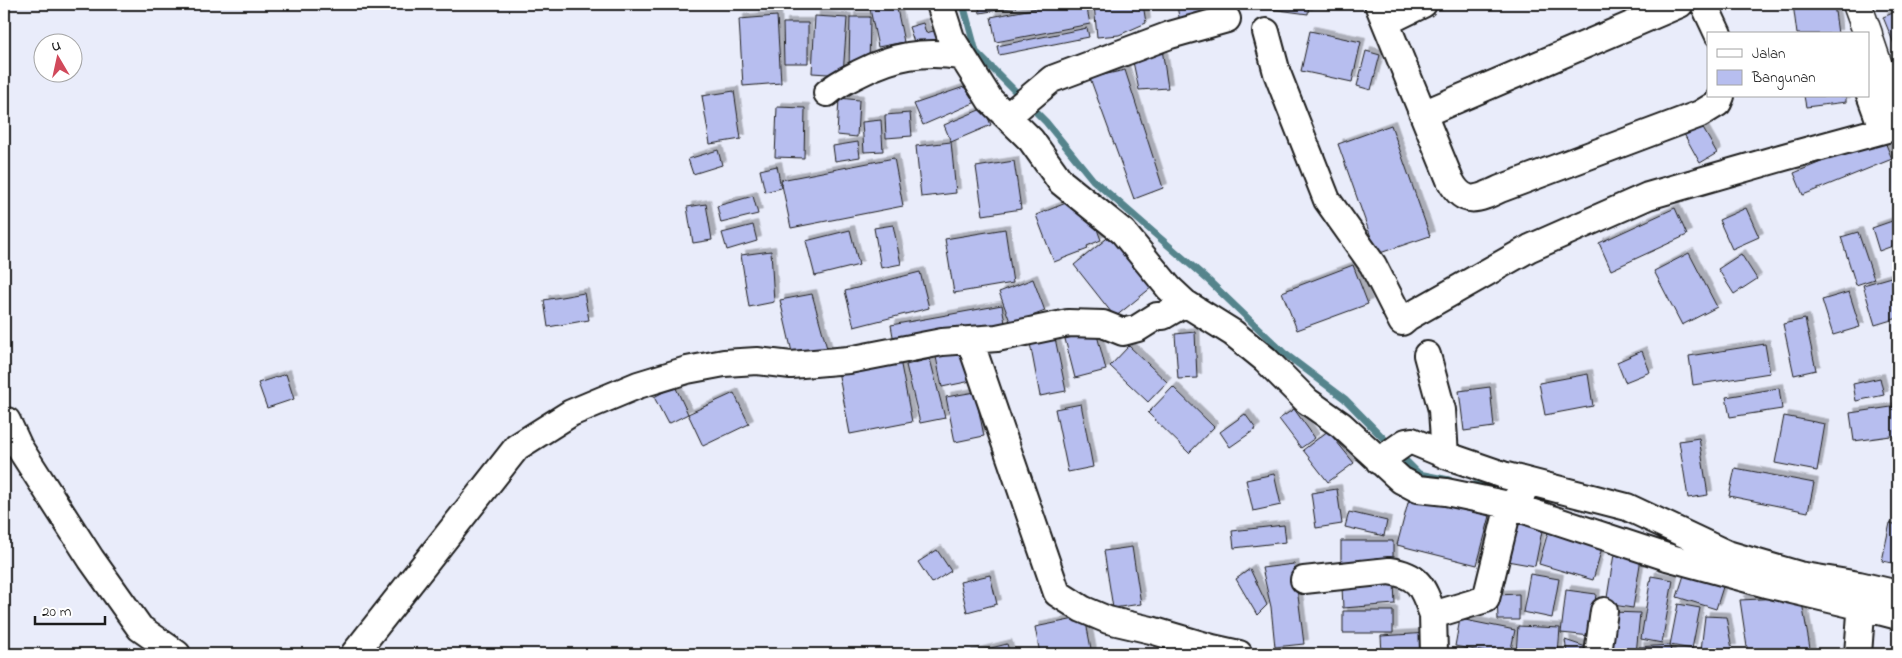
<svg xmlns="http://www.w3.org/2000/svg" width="1902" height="658" font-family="'Indie Flower',sans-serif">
<defs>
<filter id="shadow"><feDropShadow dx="4.5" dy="-4.5" stdDeviation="0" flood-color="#0004"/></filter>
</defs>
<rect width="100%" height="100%" fill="#e9ecfa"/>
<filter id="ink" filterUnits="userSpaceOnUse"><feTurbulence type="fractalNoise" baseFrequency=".02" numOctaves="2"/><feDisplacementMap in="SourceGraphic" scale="10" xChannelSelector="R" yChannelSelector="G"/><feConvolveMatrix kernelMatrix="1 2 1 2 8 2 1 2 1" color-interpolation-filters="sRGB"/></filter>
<g filter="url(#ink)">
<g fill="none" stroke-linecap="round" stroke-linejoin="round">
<path stroke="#54848c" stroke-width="7" d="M 963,4 L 976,52 L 1016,92
M 1033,109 L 1046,122 L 1093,180 L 1207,279 L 1284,353 L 1345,399 L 1391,446
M 1399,454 L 1419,474 L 1449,480
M 1474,485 L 1510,493"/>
</g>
<path fill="#b7beef" stroke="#1c1c1c" filter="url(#shadow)" d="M 869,4 L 896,4 L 904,42 L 878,47 Z
M 902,4 L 921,4 L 903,8 Z
M 978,4 L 1016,4 L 1016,7 L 980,13 Z
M 1058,4 L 1086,4 L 1090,24 L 996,42 L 991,17 Z
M 1094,4 L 1143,4 L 1146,23 L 1119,35 L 1097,37 Z
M 1168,4 L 1225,4 L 1226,9 L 1181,28 L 1177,6 L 1168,8 Z
M 1272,4 L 1309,4 L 1308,14 L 1271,9 Z
M 1793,4 L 1834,4 L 1838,34 L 1797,34 Z
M 1898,11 L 1898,42 L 1894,44 L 1883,17 Z
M 777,16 L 781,83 L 743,86 L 739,19 Z
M 815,16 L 847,18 L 843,75 L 812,73 Z
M 850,17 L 870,17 L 869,67 L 849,67 Z
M 783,23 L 808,23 L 808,63 L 784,63 Z
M 923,23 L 926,33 L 941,29 L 943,39 L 916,48 L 909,27 Z
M 1087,28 L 1089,37 L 999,55 L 997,46 Z
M 1310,31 L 1361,42 L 1352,82 L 1301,71 Z
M 1162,49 L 1168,88 L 1139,90 L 1132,57 Z
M 1366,51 L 1380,55 L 1371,90 L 1357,86 Z
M 1125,70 L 1163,188 L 1134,199 L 1090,78 Z
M 964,87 L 976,102 L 923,125 L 914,104 Z
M 734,91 L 741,139 L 710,144 L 702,96 Z
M 1804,96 L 1846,96 L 1846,102 L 1806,107 Z
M 839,98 L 859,100 L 857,137 L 837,135 Z
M 777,107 L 805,108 L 804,158 L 775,157 Z
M 984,108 L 991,125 L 951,142 L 944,125 Z
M 910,113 L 912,136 L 886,138 L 885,115 Z
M 881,120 L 883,151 L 864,152 L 862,122 Z
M 1391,125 L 1430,236 L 1377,254 L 1338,144 Z
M 1701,125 L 1717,153 L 1700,163 L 1684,134 Z
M 1883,137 L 1892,159 L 1803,195 L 1794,173 Z
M 858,142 L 860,157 L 835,161 L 833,146 Z
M 951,142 L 956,193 L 921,197 L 916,146 Z
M 718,150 L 722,165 L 693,174 L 688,159 Z
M 894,158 L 903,206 L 791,228 L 781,180 Z
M 1014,161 L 1021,209 L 983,215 L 976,167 Z
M 777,166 L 781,188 L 765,192 L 760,170 Z
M 753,196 L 758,214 L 721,223 L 717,206 Z
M 1071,201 L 1074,210 L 1088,205 L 1101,240 L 1087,246 L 1088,249 L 1054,262 L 1036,215 Z
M 706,204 L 712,240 L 693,243 L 687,207 Z
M 1675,208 L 1687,235 L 1611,270 L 1599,243 Z
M 1746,208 L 1759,237 L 1732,249 L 1719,220 Z
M 1898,219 L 1898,244 L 1879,251 L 1872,228 Z
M 753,225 L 757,241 L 727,250 L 722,233 Z
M 893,225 L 901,264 L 881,268 L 874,228 Z
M 1005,229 L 1013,283 L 954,293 L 945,239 Z
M 850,230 L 859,265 L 815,276 L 806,241 Z
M 1858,232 L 1874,279 L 1856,285 L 1841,237 Z
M 1111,235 L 1152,287 L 1115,317 L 1074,265 Z
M 771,251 L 774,302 L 749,307 L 741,255 Z
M 1689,253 L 1717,307 L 1682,325 L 1654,271 Z
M 1741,254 L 1757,279 L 1734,294 L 1718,269 Z
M 1353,265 L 1368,304 L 1297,330 L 1282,292 Z
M 920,272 L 929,308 L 854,327 L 845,291 Z
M 1898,275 L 1898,318 L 1875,325 L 1863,285 Z
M 1033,279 L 1045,311 L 1011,324 L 999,292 Z
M 1849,292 L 1860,327 L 1833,335 L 1822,300 Z
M 584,293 L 589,320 L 548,327 L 544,300 Z
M 812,294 L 828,352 L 794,361 L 780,300 Z
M 1002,305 L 1005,323 L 894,342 L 891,325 Z
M 1805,319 L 1816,370 L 1794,375 L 1783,324 Z
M 1096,331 L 1106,370 L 1075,378 L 1065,339 Z
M 1195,332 L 1197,378 L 1178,379 L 1175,334 Z
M 1055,338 L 1066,391 L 1040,396 L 1030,343 Z
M 1765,344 L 1770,373 L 1693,385 L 1689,356 Z
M 965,346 L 971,381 L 942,387 L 935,352 Z
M 1129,346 L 1167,382 L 1148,402 L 1110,366 Z
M 1642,351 L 1650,372 L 1625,382 L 1617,362 Z
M 930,359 L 945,418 L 920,423 L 906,365 Z
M 900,360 L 912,422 L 850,434 L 838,371 Z
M 286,374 L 294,399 L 267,408 L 258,383 Z
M 1588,374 L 1593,406 L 1545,415 L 1539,383 Z
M 1880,378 L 1884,395 L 1856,401 L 1853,384 Z
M 675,386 L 688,414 L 668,424 L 654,397 Z
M 1173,387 L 1214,427 L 1189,453 L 1148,413 Z
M 1490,387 L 1494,427 L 1464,431 L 1459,391 Z
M 1779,388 L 1782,409 L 1730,417 L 1726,397 Z
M 975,392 L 984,436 L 955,442 L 946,397 Z
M 734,393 L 749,424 L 703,446 L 688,414 Z
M 1081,404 L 1093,467 L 1068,472 L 1055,409 Z
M 1898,406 L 1898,435 L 1854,441 L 1850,413 Z
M 1294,409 L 1315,438 L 1301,448 L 1279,419 Z
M 1245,414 L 1256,429 L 1230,447 L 1220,432 Z
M 1784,416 L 1825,424 L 1817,471 L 1775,463 Z
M 1328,431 L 1354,463 L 1328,482 L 1303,450 Z
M 1699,438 L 1708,495 L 1688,498 L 1679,441 Z
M 1735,468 L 1814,483 L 1808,512 L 1729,496 Z
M 1274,474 L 1281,505 L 1253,511 L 1246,480 Z
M 1337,489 L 1342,524 L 1316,528 L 1311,493 Z
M 1410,495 L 1490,516 L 1477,565 L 1397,545 Z
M 1349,512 L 1387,521 L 1384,536 L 1345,527 Z
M 1516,516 L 1544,521 L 1535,566 L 1507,561 Z
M 1551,521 L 1605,537 L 1593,580 L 1539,564 Z
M 1890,523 L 1898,525 L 1898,564 L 1882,561 Z
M 1284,525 L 1286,542 L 1234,548 L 1232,531 Z
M 1341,541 L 1393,541 L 1393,566 L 1341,567 Z
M 1132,547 L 1141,604 L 1113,608 L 1104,551 Z
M 937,550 L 951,571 L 932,583 L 918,562 Z
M 1614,554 L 1641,558 L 1633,608 L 1606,604 Z
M 1294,564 L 1304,644 L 1275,647 L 1271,607 L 1262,568 Z
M 1250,569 L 1267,605 L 1257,615 L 1236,579 Z
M 1530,574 L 1559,579 L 1552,618 L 1523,612 Z
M 990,575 L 997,604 L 967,612 L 960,582 Z
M 1684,575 L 1723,587 L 1716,609 L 1677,597 Z
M 1651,576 L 1673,580 L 1662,643 L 1641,639 Z
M 1394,583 L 1395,604 L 1343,608 L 1342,587 Z
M 1566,590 L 1596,594 L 1591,636 L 1561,633 Z
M 1519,594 L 1519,620 L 1498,620 L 1497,595 Z
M 1801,597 L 1811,654 L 1748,654 L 1740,600 Z
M 1678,604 L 1700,608 L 1692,649 L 1670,645 Z
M 1343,611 L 1393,611 L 1393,633 L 1343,633 Z
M 1612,612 L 1640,613 L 1636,654 L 1602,654 Z
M 1705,616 L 1726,617 L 1732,649 L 1701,650 Z
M 1085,617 L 1092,654 L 1040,654 L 1035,627 Z
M 1460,619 L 1515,630 L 1510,654 L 1495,654 L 1455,646 Z
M 1518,626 L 1560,628 L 1558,654 L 1516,653 Z
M 1428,633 L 1429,654 L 1382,654 L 1381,636 Z
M 1565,640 L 1586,647 L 1586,654 L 1567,654 Z
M 1007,644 L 1010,654 L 967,654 Z
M 1670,645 L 1671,654 L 1640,654 L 1639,647 Z"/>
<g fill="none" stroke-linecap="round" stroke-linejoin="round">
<defs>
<path id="minor" d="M 940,4 L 951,38 L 990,100 L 1031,140 L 1061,182 L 1123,232 L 1169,288 L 1185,303 L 1233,333 L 1265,359 L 1307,401 L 1341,425 L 1401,480 L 1418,489 L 1446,492 L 1509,505 L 1667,557 L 1766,584 L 1859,606 L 1861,614 L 1858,654
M 1378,4 L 1450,180 C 1464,206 1477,200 1500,189 L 1700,114 L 1718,103 L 1721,96
M 1704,4 L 1718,34
M 1386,22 L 1423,4
M 1266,32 L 1277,73 L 1327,200 L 1373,265 L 1402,322 L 1408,317 L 1530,248 L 1648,196 L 1784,157 L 1898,126
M 1868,89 L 1883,130
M 827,93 C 837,84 848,79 860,73 C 895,55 922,51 961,56
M 1423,114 L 1680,4
M 1008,116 L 1052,79 L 1170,35 L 1227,19
M 970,341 L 1057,593 L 1082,609 L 1108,620 L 1151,630 L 1212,648 L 1239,654
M 1427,355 L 1442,410 L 1445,455
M 7,421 L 19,447 L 91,559 L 140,628 L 177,654
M 1379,461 L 1406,442 L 1412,441 L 1448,456 L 1503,475 L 1627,507 L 1727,554 L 1799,575 L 1859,585 L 1898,594
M 1304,580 L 1389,571 C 1420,575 1423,588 1433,615
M 1859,606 L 1898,616
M 354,654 L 517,447 L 571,413 L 638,385 L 687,370 L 724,363 L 757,361 L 791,365 L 849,360 L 942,342 L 997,338 L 1068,323 L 1103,324 L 1123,332 L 1138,328 L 1157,316 L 1163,316 L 1185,303
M 1434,654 L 1433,615 L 1486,599 L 1509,505 L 1522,494
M 1598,654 L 1604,611"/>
<path id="secondary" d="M 1857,4 L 1868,34
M 1868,36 L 1898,124"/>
</defs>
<use href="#minor" stroke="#1c1c1c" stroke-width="30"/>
<use href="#secondary" stroke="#1c1c1c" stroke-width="31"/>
<use href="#minor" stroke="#fff" stroke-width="26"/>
<use href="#secondary" stroke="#fff" stroke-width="28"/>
</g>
</g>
<rect width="1902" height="658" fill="none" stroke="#fff" stroke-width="20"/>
<rect x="10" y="10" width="1882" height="638" fill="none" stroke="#1c1c1c" stroke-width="2" filter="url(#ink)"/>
<rect x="1707" y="32" width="162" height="65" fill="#ffffff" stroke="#a4a4a4"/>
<rect x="1717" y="49" width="25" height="8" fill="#ffffff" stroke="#a4a4a4"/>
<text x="1752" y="58" font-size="15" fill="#1c1c1c">Jalan</text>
<rect x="1717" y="70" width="25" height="15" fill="#b7beef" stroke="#a4a4a4"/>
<text x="1752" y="82" font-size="15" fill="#1c1c1c">Bangunan</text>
<g transform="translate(58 58) rotate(351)"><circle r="24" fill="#ffffff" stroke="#a4a4a4"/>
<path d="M0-4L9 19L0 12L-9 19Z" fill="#d1495b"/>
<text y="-8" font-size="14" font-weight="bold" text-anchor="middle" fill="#1c1c1c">U</text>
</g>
<path d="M35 616v8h70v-8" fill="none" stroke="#1c1c1c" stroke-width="2.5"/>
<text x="42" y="616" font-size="15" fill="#1c1c1c" stroke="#ffffff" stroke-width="4" paint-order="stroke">20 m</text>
</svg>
